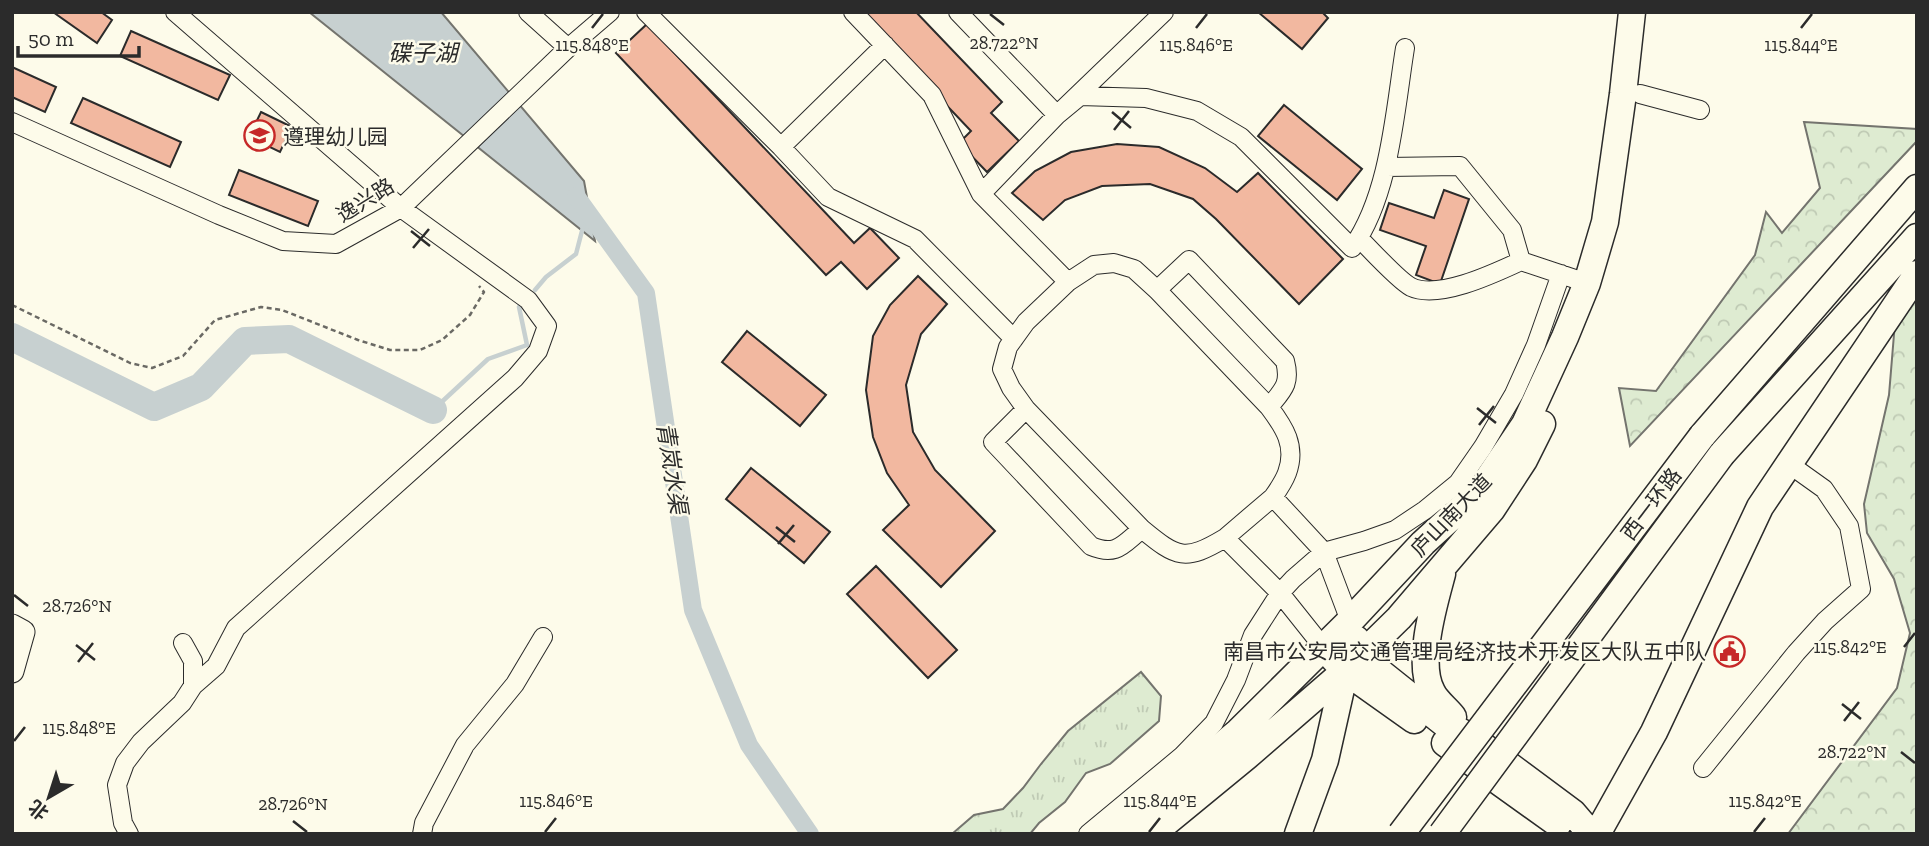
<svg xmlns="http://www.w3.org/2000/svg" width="1929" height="846" font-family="'Zilla Slab','Noto Sans SC',serif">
<defs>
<pattern id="grass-tufts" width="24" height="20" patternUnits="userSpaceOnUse" patternTransform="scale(1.75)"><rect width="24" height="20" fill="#deebd1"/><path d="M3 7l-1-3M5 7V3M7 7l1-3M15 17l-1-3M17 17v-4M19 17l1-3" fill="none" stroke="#bfcab4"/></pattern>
<pattern id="forest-crowns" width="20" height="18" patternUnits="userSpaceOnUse" patternTransform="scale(1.75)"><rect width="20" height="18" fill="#deebd1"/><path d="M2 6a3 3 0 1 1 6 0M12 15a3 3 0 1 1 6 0" fill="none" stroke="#bfcab4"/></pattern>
</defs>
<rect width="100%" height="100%" fill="#fdfbea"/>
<path fill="url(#grass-tufts)" stroke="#74746e" stroke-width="2" d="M 1141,672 L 1161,696 L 1159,721 L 1110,764 L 1086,773 L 1065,802 L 1039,823 L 1030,834 L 952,834 L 974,815 L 1003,809 L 1023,788 L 1041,764 L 1068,731 Z"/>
<path fill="url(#forest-crowns)" stroke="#74746e" stroke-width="2" d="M 1804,122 L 1917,129 L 1917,141 L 1630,446 L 1619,388 L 1656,391 L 1755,255 L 1766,212 L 1782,233 L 1820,188 Z
M 1917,282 L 1917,834 L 1788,834 L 1897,688 L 1910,633 L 1894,579 L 1867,533 L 1864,504 L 1889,395 L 1896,310 Z"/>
<path fill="#c7d0d0" stroke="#74746e" stroke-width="2" d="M 309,12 L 441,12 L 584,181 L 595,241 Z"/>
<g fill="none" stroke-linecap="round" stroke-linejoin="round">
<path stroke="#c7d0d0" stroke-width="4.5" d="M 535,290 L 546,277 L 576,254 L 583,227
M 433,410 L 488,359 L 527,345 L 519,307"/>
<path stroke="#c7d0d0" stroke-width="18" d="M 576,196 L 646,293 L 693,610 L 749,745 L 810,834"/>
<path stroke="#c7d0d0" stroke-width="28" d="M 12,337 L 154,407 L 201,387 L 245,341 L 289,339 L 433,410"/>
</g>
<path fill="#f2b8a0" stroke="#2b2b2b" stroke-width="2" d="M 53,12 L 101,12 L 112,20 L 97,43 Z
M 858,12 L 916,12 L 1002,102 L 991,113 L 1019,141 L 987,172 L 959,143 L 971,131 Z
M 1258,12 L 1322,12 L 1328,18 L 1302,49 Z
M 647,24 L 854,243 L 870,228 L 899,258 L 867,289 L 841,262 L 826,275 L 616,53 Z
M 131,31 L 230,75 L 218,100 L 120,56 Z
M 12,67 L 56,87 L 45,112 L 12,97 Z
M 83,98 L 181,142 L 170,167 L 71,123 Z
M 1284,105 L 1362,169 L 1337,200 L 1258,136 Z
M 261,112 L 292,127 L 280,152 L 249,137 Z
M 1117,144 L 1159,147 L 1205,168 L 1237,192 L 1258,173 L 1343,259 L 1299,304 L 1216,219 L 1193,199 L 1150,184 L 1102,186 L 1065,200 L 1043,220 L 1012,193 L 1035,171 L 1071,152 Z
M 239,170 L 318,201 L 308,226 L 229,195 Z
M 1444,190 L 1469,199 L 1440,284 L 1416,275 L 1426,246 L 1380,230 L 1389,203 L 1434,218 Z
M 918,276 L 947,304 L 921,334 L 906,385 L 913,432 L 935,470 L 995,531 L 941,587 L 883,530 L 909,505 L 887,473 L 873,437 L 866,390 L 873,336 L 890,305 Z
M 747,331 L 826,395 L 800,426 L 722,362 Z
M 751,468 L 830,532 L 804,563 L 726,499 Z
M 876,566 L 957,650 L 928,678 L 847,594 Z"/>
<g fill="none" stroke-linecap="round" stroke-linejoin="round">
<defs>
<path id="minor" d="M 175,12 L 401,208 L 528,300 L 547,326 L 538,351 L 515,378 L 236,628 L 216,666 L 193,686
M 528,12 L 568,48
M 646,12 L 781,147 L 828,197 L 915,239 L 1014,339
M 853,12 L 932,95 L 981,194 L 1068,282
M 958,12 L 1057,115 L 1164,12
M 1640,94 L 1700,110
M 12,122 L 219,215 L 283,241 L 336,244 L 401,208 L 568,48 L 610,12
M 781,147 L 885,45
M 1386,167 L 1460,166 L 1512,230 L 1521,261 L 1587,283
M 981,194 L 1057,115 L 1080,96 L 1146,98 L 1197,111 L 1241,137 L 1352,248 C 1390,195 1395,110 1405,48
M 1359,238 C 1371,250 1399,281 1411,287 C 1439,300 1495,273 1521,261
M 1157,290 L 1189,260 L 1285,361 C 1291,384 1283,390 1269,407
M 1026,409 L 993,442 L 1091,546 C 1117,557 1123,544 1142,529
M 1225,538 L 1273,497
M 1323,647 L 1280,593 L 1225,538 C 1185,562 1177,558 1142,529 L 1026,409 L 1011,388 L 1002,369 L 1008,347 L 1026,322 L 1068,282 L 1094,265 L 1114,263 L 1134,269 L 1157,290 L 1269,407 C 1284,427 1297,446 1287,473 C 1284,481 1278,490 1273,497 L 1324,552 L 1350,621
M 1703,768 L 1796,653 L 1825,621 L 1861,589 L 1849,526 L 1824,489 L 1789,464
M 129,834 L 123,823 L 117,785 L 125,763 L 141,742 L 182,703 L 193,686 L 193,661 L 183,643
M 422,834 L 424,823 L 465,745 L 515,684 L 543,637
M 1088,834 L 1182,756 L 1214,723 L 1236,680 L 1253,635 L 1280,593 L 1293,579 L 1324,552 L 1364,541 L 1395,530 L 1425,510 L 1458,483 L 1483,447 L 1514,394 L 1536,345 L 1561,274"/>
<path id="major" d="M 12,626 L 23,632 L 12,671"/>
<path id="highway" d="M 1702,436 L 1917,188
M 1722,454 L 1917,237
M 1442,574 C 1434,604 1416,663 1432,692 C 1436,701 1447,709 1453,717
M 1356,639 L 1361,657 L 1445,724 L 1471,737 L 1573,813 L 1591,834
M 1333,658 L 1345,671 L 1414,720
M 1445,743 L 1558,824
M 1116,834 L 1238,732 L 1350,621 L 1423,543 L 1479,492 L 1525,424 L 1565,337 L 1587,283 L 1605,222 L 1623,94 L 1632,12
M 1152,834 L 1247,756 L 1345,671 L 1399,618 L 1492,509 L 1524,460 L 1542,424
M 1298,834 L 1325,760 L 1345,671
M 1597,834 L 1654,732 L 1760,507 L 1917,274"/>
</defs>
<use href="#minor" stroke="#2b2b2b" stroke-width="20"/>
<use href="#major" stroke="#2b2b2b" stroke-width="25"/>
<use href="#highway" stroke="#2b2b2b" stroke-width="29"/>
<path stroke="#6a6964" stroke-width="2.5" stroke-dasharray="5 3.5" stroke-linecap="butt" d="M 12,305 L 130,363 L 152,368 L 183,356 L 215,320 L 261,307 L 282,310 L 358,340 L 390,350 L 420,350 L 442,340 L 470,315 L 484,292 L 479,286"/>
<use href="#minor" stroke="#fdfbea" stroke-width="18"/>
<use href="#major" stroke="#fdfbea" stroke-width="23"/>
<use href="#highway" stroke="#fdfbea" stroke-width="26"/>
<defs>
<path id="highway-bridge" d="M 1401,834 L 1702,436
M 1442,834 L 1722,454"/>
</defs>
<use href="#highway-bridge" stroke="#2b2b2b" stroke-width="29" stroke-linecap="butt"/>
<use href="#highway-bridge" stroke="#fdfbea" stroke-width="26"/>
</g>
<path fill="none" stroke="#2b2b2b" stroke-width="2.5" d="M 990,14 L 1004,25M 592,28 L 603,14M 1196,28 L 1207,14M 1801,28 L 1812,14M 1112,112 L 1131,128M 1114,130 L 1129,111M 411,231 L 430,246M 413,248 L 429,229M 1477,408 L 1496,423M 1479,425 L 1494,406M 776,527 L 795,542M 778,544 L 794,525M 14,595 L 28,606M 76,645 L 95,660M 1904,647 L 1915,633M 78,662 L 93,643M 1842,704 L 1861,719M 1844,721 L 1859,702M 14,741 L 25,727M 1901,752 L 1915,763M 293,821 L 307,832M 545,832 L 556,818M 1149,832 L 1160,818M 1754,832 L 1765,818"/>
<defs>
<symbol id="school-ring" viewBox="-11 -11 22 22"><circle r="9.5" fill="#fdfbea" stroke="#c62828" stroke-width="1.5"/><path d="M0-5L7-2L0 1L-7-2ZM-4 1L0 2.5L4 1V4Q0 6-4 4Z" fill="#c62828"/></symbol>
<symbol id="civic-ring" viewBox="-11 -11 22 22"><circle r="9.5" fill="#fdfbea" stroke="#c62828" stroke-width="1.5"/><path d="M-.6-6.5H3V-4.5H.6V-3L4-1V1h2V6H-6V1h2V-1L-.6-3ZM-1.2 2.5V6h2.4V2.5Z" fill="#c62828"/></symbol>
</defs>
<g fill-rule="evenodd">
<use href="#school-ring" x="242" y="118" width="35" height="35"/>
<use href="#civic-ring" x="1712" y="634" width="35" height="35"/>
</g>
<g text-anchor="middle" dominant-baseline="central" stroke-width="5" stroke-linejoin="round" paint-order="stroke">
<g font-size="21" fill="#2b2b2b" stroke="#fdfbea" text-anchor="start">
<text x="283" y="136">遵理幼儿园</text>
<text x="1706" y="651" text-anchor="end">南昌市公安局交通管理局经济技术开发区大队五中队</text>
</g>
<g font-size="21" fill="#2b2b2b" stroke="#fdfbea">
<text transform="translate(365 200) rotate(-32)">逸兴路</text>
<text transform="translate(1651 504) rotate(-53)">西一环路</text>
<text transform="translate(1451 515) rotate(-46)">庐山南大道</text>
</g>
<g font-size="23" font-style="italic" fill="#2b2b2b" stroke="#fdfbea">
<text x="423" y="53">碟子湖</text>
<text transform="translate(672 468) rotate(81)">青岚水渠</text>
</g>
</g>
<g font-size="18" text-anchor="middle" fill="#2b2b2b" stroke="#fdfbea" stroke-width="5" stroke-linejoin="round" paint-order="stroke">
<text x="1004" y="49">28.722°N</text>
<text x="592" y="51">115.848°E</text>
<text x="1196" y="51">115.846°E</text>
<text x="1801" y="51">115.844°E</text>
<text x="77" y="612">28.726°N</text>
<text x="1850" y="653">115.842°E</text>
<text x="79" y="734">115.848°E</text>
<text x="1852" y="758">28.722°N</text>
<text x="556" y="807">115.846°E</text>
<text x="1160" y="807">115.844°E</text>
<text x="1765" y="807">115.842°E</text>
<text x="293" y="810">28.726°N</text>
</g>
<rect width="1929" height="846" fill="none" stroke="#2b2b2b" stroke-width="28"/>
<g transform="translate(49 797) rotate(219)" stroke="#fdfbea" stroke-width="5" paint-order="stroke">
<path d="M0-5L12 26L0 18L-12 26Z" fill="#2b2b2b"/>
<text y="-10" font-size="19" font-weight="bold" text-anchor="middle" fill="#2b2b2b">北</text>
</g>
<path d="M18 46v10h121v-10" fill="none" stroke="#2b2b2b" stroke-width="3.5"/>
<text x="28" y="46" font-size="21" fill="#2b2b2b" stroke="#fdfbea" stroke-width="5" paint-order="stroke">50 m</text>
</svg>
